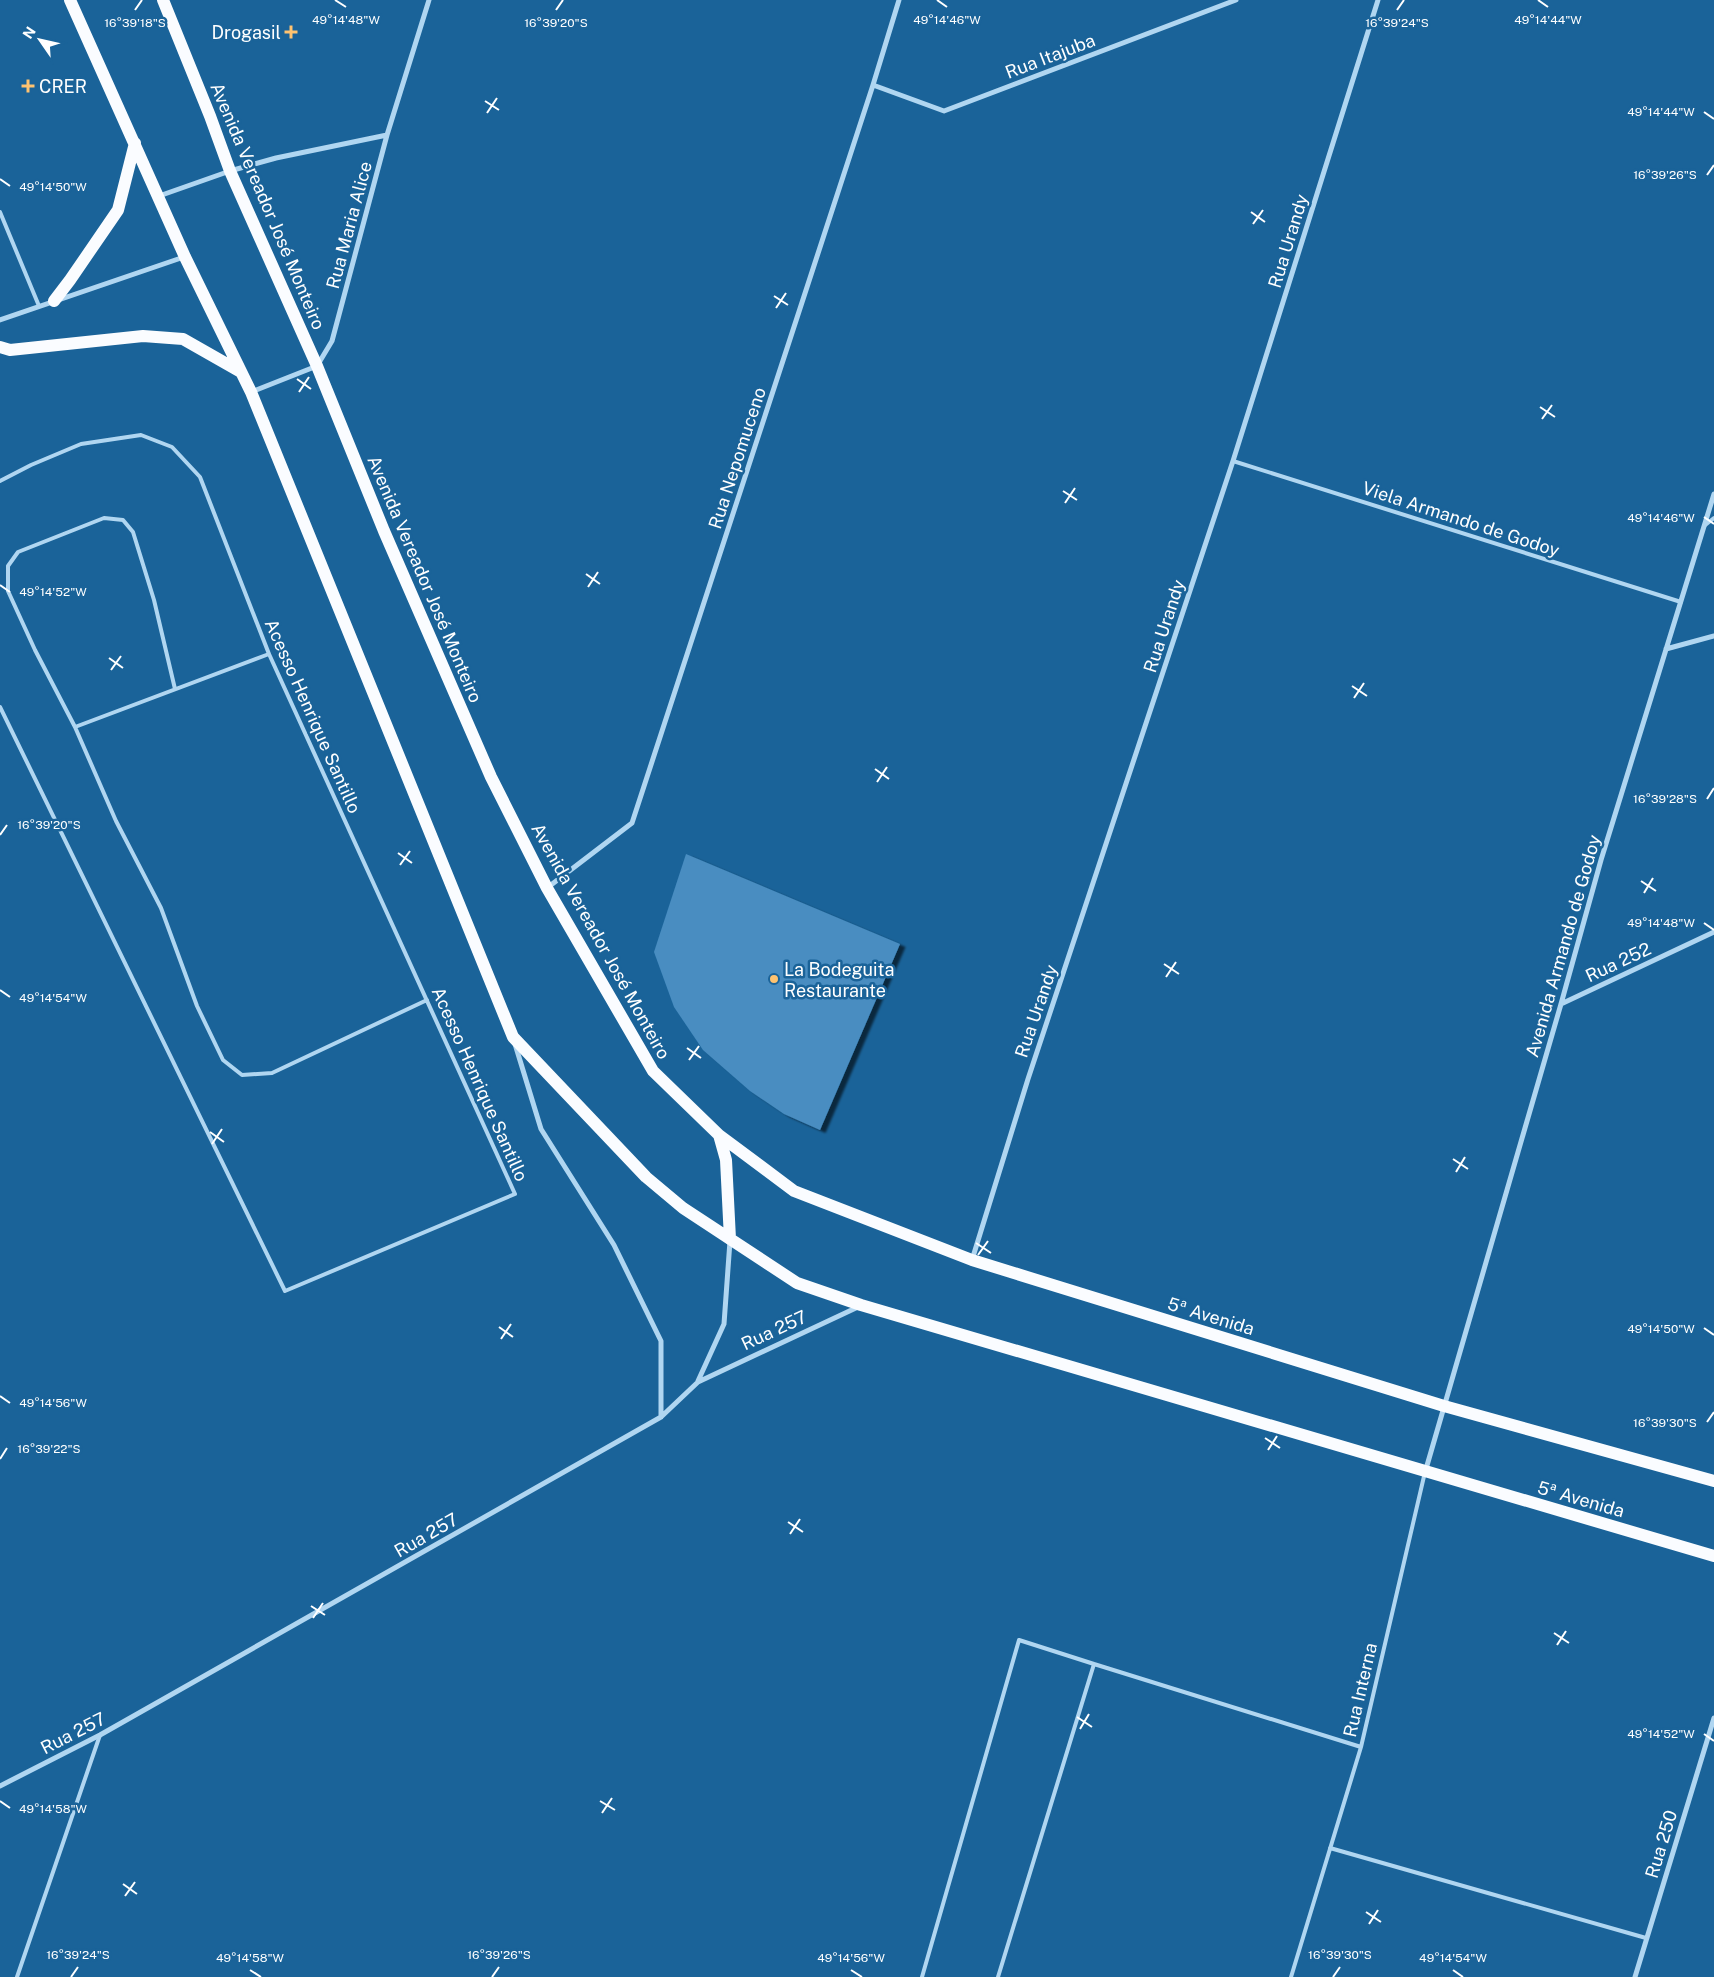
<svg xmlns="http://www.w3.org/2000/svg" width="1714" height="1977" font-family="'Public Sans',sans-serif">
<defs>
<filter id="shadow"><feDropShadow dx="5.5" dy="3" stdDeviation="1" flood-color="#0009"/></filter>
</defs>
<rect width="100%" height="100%" fill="#1a6399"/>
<path fill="#488dc1" filter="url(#shadow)" d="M 686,854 L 900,944 L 820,1130 L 784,1114 L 750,1091 L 703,1050 L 674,1007 L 654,952 Z"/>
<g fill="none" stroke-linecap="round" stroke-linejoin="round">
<path stroke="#b0d6f1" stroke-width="4" d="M 0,212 L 39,306
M 1233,461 L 1681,602
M 0,481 L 31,465 L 81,444 L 141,435 L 172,447 L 200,477 L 269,654 L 515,1194 L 285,1291 L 0,707
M 1704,526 L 1714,518
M 175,689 L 154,600 L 133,532 L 123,520 L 104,518 L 18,552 L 8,566 L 8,591 L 35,650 L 75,727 L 116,821 L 161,908 L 197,1006 L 223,1060 L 242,1075 L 272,1073 L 427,1000
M 75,727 L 269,654
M 1094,1664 L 1361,1747
M 1330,1848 L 1646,1938
M 17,1977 L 100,1735
M 922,1977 L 1019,1640 L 1094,1664 L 998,1977
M 1291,1977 L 1361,1747 L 1425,1472"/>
<path stroke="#b0d6f1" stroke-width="5" d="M 873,85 L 944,111 L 1236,0
M 159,196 L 230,171 L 276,158 L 387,135
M 0,320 L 184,257
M 251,392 L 317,366 L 332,341 L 387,135 L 429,0
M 1666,649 L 1714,636
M 547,888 L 632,823 L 873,85 L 899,0
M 1561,1004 L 1714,932
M 515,1044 L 541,1129 L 614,1245 L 661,1341 L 661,1417
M 972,1260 L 1028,1079 L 1233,461 L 1378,0
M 698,1381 L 724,1324 L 730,1241
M 1426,1469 L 1561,1004 L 1601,860 L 1714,494
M 0,1786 L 100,1735 L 661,1417 L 698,1382 L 858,1307
M 1635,1977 L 1714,1718"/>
<path stroke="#fafcff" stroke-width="12" d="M 70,0 L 185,257 L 251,392 L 513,1037 L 646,1177 L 683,1208 L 797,1283 L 861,1305 L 1714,1556
M 163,0 L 210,116 L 230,171 L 317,366 L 384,531 L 491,777 L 547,888 L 653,1071 L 719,1135 L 794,1191 L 972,1260 L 1444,1406 L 1714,1481
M 54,301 L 70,280 L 118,210 L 135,143
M 0,347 L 10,350 L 143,336 L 183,339 L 241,372
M 719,1135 L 726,1160 L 730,1239"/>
</g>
<path fill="none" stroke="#fff" stroke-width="2" d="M 335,0 L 346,7M 937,0 L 947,7M 1538,0 L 1548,7M 135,10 L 142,0M 556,10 L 563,0M 1397,10 L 1404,0M 485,101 L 499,110M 1704,112 L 1714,119M 487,113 L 497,98M 1707,175 L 1714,165M 0,179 L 10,186M 1251,212 L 1265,222M 1253,224 L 1263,210M 774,296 L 788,305M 776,308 L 786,293M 297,379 L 311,389M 299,392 L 309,377M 1540,407 L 1555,417M 1542,419 L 1552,405M 1063,491 L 1077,500M 1065,503 L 1075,488M 1704,517 L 1714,524M 586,574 L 600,584M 0,585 L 10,592M 588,587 L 598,572M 109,658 L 123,668M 111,670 L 121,656M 1352,686 L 1367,696M 1354,698 L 1364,683M 875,769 L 889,779M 877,782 L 887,767M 1707,799 L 1714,788M 0,835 L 7,825M 398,853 L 412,863M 400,865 L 410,851M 1641,881 L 1656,891M 1644,893 L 1653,878M 1704,923 L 1714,930M 1164,964 L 1179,974M 1166,977 L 1176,962M 0,990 L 10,997M 687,1048 L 701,1058M 689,1060 L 699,1046M 210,1132 L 224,1142M 212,1144 L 222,1129M 1453,1159 L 1468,1169M 1456,1172 L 1465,1157M 976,1243 L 991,1253M 978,1255 L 988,1241M 499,1327 L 513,1337M 1704,1328 L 1714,1335M 501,1339 L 511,1324M 0,1396 L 10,1403M 1707,1422 L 1714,1412M 1265,1438 L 1280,1448M 1268,1450 L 1277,1436M 0,1459 L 7,1448M 788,1522 L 803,1532M 790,1534 L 800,1519M 311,1606 L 325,1615M 313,1618 L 323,1603M 1554,1633 L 1569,1643M 1557,1645 L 1566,1631M 1077,1717 L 1092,1727M 1080,1729 L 1089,1714M 1704,1734 L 1714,1741M 0,1801 L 10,1808M 600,1801 L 615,1810M 602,1813 L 612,1798M 123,1884 L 137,1894M 125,1896 L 135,1882M 1366,1912 L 1381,1922M 1369,1924 L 1378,1910M 250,1970 L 261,1977M 851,1970 L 862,1977M 1453,1970 L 1463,1977M 71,1977 L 78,1967M 492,1977 L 499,1967M 1333,1977 L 1340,1967"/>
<g fill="#ffc370" stroke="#1a6399" stroke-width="2">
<path d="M288.5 24.5h5v5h5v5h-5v5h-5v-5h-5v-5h5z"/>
<path d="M25.5 78.5h5v5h5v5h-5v5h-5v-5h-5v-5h5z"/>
<circle cx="774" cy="979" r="5"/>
</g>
<g text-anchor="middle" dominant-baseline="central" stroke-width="5" stroke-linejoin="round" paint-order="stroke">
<g font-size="18" fill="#fff" stroke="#1a6399" text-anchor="start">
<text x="281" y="32" text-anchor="end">Drogasil</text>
<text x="39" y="86">CRER</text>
<text x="784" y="969">La Bodeguita<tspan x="784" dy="21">Restaurante</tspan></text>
</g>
<g font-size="18" fill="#fff" stroke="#1a6399">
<text transform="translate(1050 56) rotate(-21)">Rua Itajuba</text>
<text transform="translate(268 206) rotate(67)">Avenida Vereador José Monteiro</text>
<text transform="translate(349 225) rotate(-75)">Rua Maria Alice</text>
<text transform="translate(1288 241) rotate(-73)">Rua Urandy</text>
<text transform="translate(737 458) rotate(-72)">Rua Nepomuceno</text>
<text transform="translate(1461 519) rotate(18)">Viela Armando de Godoy</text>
<text transform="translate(425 579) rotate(67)">Avenida Vereador José Monteiro</text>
<text transform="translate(1164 626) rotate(-72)">Rua Urandy</text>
<text transform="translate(313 716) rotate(66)">Acesso Henrique Santillo</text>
<text transform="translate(601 941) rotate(61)">Avenida Vereador José Monteiro</text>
<text transform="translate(1563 946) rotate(-74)">Avenida Armando de Godoy</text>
<text transform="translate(1618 962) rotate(-25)">Rua 252</text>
<text transform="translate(1036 1011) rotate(-71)">Rua Urandy</text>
<text transform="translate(480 1084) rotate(66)">Acesso Henrique Santillo</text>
<text transform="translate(1211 1316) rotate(17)">5ª Avenida</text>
<text transform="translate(774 1330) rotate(-25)">Rua 257</text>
<text transform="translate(1581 1499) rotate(16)">5ª Avenida</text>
<text transform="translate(426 1535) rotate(-30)">Rua 257</text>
<text transform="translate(1360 1690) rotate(-77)">Rua Interna</text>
<text transform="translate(73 1733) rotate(-27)">Rua 257</text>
<text transform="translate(1661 1844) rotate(-73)">Rua 250</text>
</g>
</g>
<g font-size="12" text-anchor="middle" fill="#fff" stroke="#1a6399" stroke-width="5" stroke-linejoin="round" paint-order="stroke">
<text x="346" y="24">49°14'48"W</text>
<text x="947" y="24">49°14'46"W</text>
<text x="1548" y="24">49°14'44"W</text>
<text x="135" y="27">16°39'18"S</text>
<text x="556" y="27">16°39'20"S</text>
<text x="1397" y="27">16°39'24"S</text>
<text x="1661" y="116">49°14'44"W</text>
<text x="1665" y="179">16°39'26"S</text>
<text x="53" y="191">49°14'50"W</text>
<text x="1661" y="522">49°14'46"W</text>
<text x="53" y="596">49°14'52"W</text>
<text x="1665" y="803">16°39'28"S</text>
<text x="49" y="829">16°39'20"S</text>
<text x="1661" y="927">49°14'48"W</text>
<text x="53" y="1002">49°14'54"W</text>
<text x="1661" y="1333">49°14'50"W</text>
<text x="53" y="1407">49°14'56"W</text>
<text x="1665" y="1427">16°39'30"S</text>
<text x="49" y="1453">16°39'22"S</text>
<text x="1661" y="1738">49°14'52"W</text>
<text x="53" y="1813">49°14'58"W</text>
<text x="78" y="1959">16°39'24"S</text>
<text x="499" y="1959">16°39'26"S</text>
<text x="1340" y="1959">16°39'30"S</text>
<text x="250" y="1962">49°14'58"W</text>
<text x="851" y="1962">49°14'56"W</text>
<text x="1453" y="1962">49°14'54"W</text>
</g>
<g transform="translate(40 40) rotate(304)" stroke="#1a6399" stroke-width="4" paint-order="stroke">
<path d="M0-4L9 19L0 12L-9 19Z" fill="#ffffff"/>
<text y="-8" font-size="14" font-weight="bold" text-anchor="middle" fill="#ffffff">N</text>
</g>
</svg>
